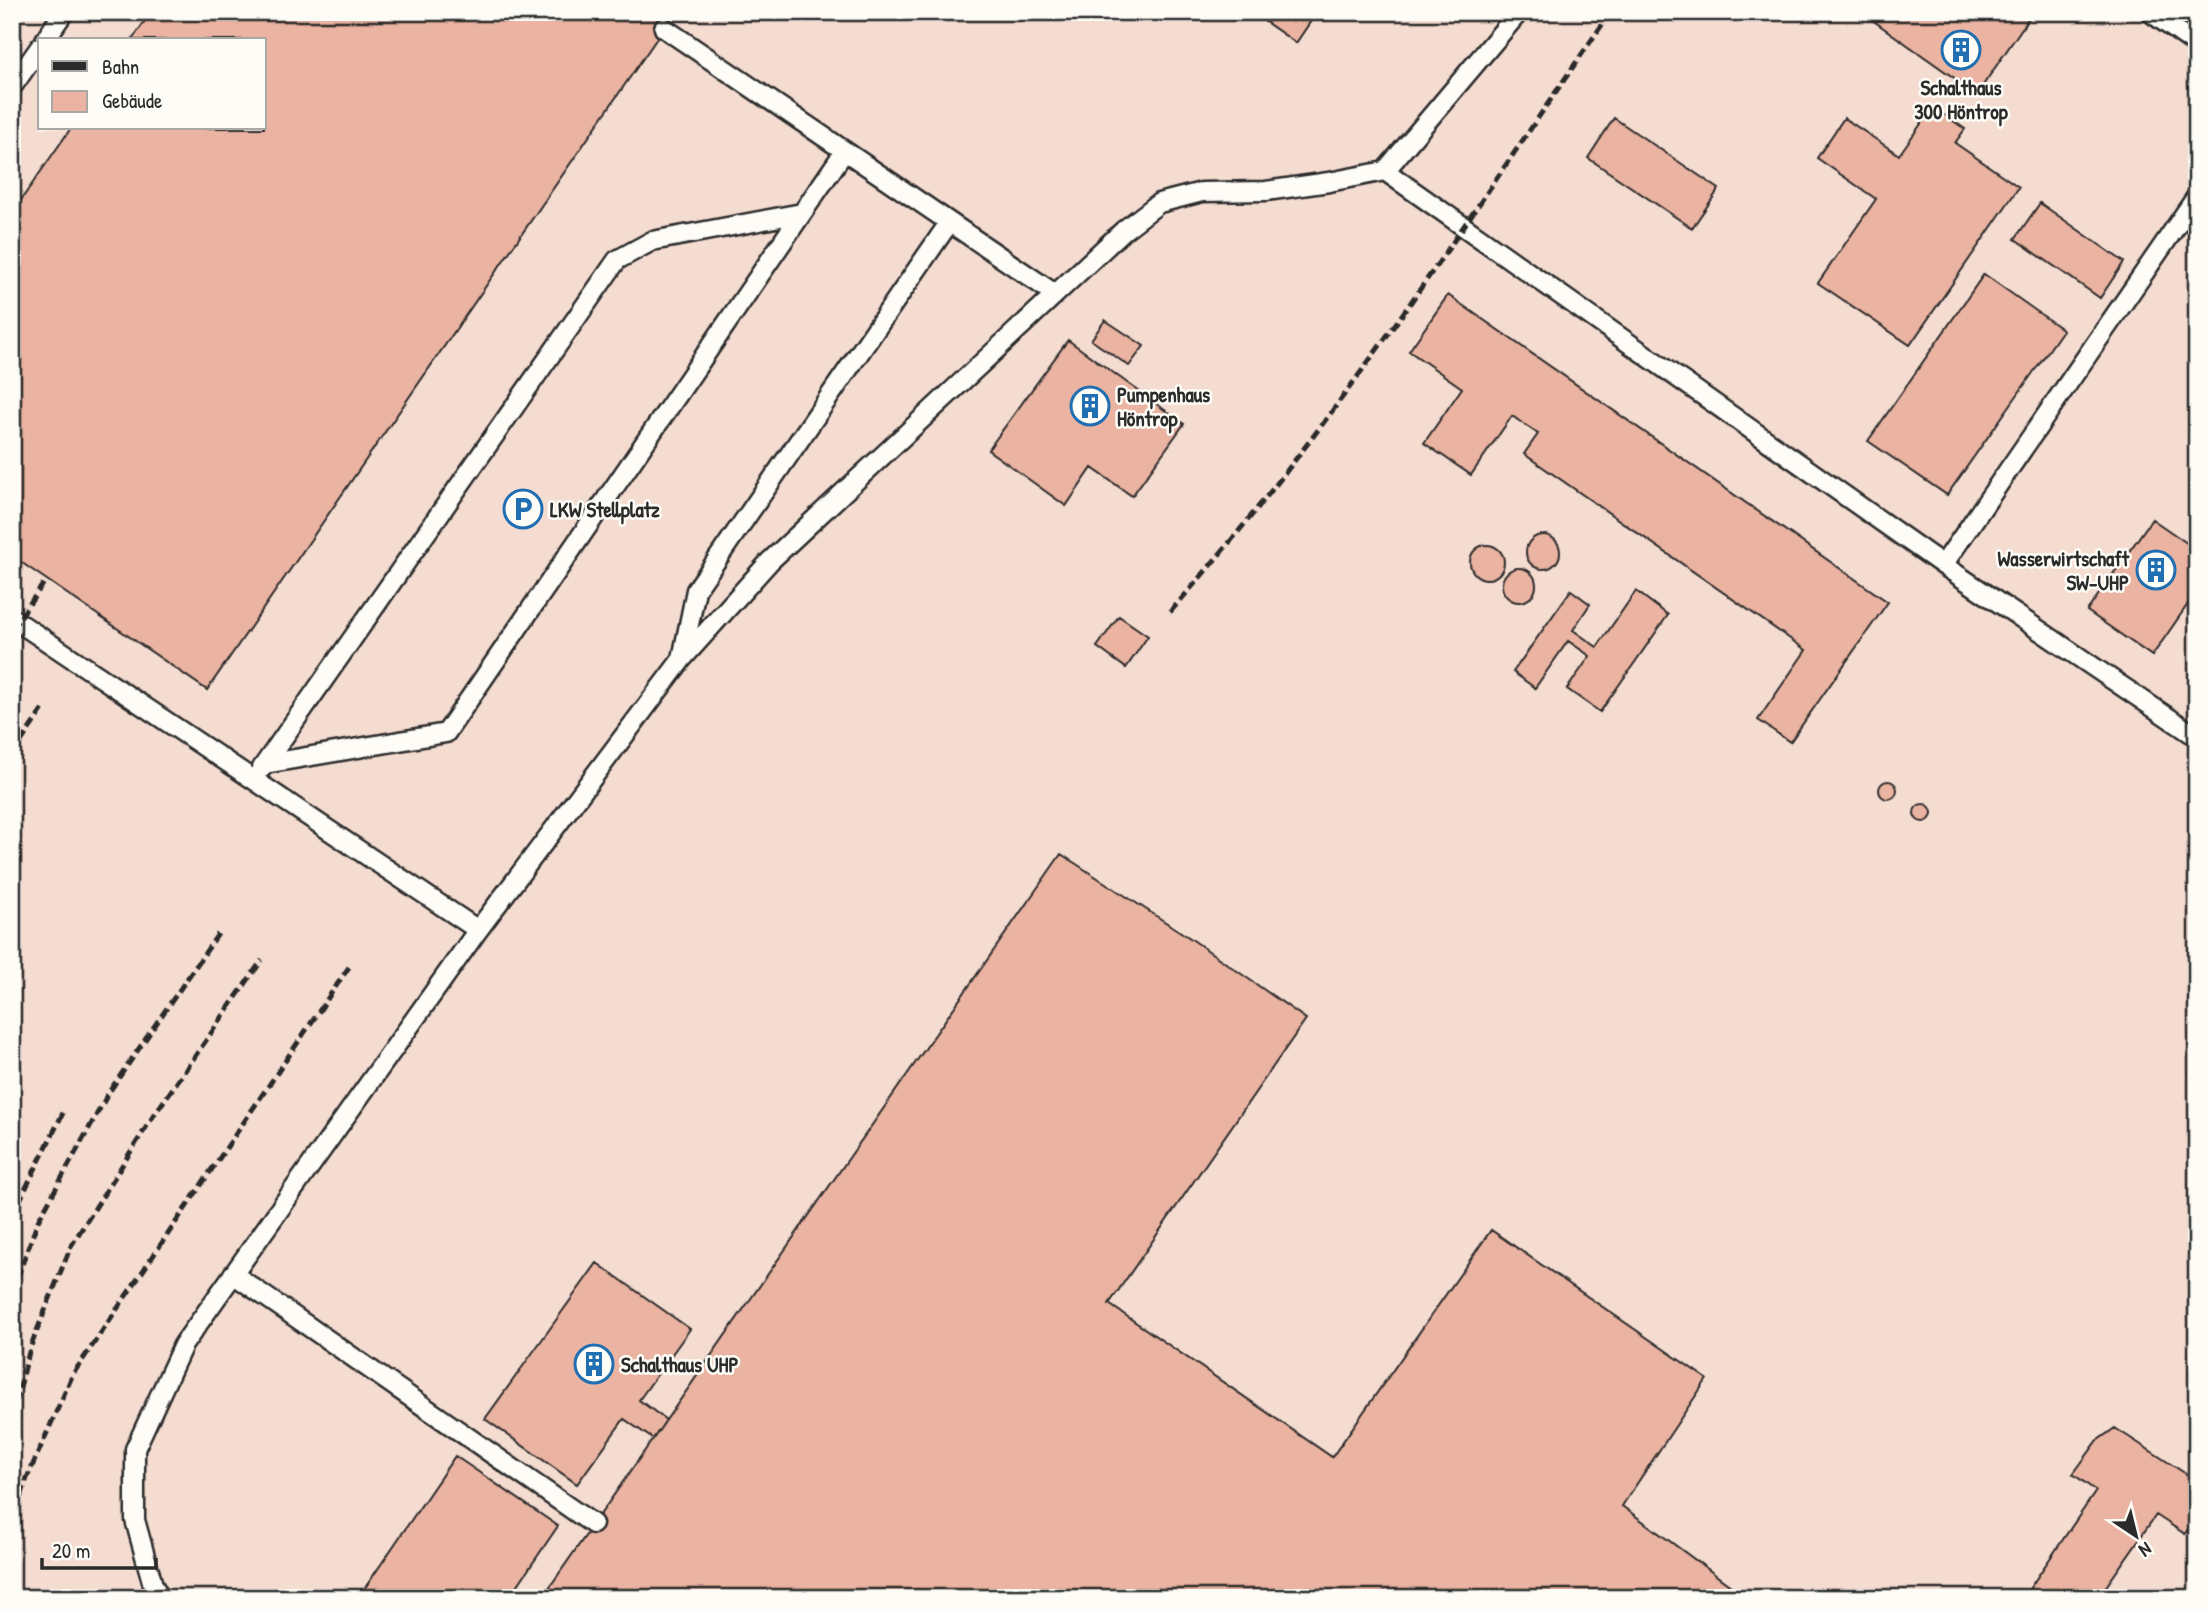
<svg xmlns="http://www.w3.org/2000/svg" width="2209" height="1610" font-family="'Patrick Hand',sans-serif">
<rect width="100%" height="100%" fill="#f9ede6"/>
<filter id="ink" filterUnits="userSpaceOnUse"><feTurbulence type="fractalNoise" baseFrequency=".0143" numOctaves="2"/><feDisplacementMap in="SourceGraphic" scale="14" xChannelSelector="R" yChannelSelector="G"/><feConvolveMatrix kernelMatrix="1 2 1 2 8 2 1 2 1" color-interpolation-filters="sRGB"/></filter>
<g filter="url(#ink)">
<path fill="#f5dcd1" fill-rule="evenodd" d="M 12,12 L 2197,12 L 2197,1598 L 12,1598 ZM 40,40 L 264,40 L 264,128 L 40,128 Z"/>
<path fill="#ebb3a1" stroke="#2b2b2b" stroke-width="2" d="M 151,12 L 675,12 L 207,690 L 12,556 L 12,213 L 71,128 L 264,128 L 264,40 L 132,40 Z
M 1251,12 L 1317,12 L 1296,43 Z
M 1861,12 L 2033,12 L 1977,94 Z
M 1933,107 L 1965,129 L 1955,143 L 2019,187 L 1910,345 L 1818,283 L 1876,199 L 1817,158 L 1844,118 L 1899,155 Z
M 1614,118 L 1719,189 L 1692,228 L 1588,158 Z
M 2040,203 L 2124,262 L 2100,298 L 2015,239 Z
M 1984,274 L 2063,330 L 1947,495 L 1868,441 Z
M 1448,295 L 1888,602 L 1790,742 L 1758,720 L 1806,650 L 1524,454 L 1538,434 L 1512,416 L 1471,475 L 1424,443 L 1462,388 L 1409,351 Z
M 1105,320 L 1144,346 L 1129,366 L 1091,340 Z
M 1068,340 L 1184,424 L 1132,496 L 1092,468 L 1066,506 L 988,450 Z
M 2152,519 L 2197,550 L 2197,591 L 2152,656 L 2087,611 Z
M1526 552a17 17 0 1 1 34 0a17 17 0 1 1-34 0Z
M1470 562a17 17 0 1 1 34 0a17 17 0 1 1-34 0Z
M1502 585a17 17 0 1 1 34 0a17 17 0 1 1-34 0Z
M 1571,590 L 1590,604 L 1573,630 L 1597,647 L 1636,591 L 1668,615 L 1600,712 L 1567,689 L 1590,656 L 1568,641 L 1535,688 L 1513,672 Z
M 1119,616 L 1148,636 L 1126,668 L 1097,647 Z
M1879 790a9 9 0 1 1 18 0a9 9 0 1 1-18 0Z
M1914 813a9 9 0 1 1 18 0a9 9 0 1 1-18 0Z
M 1061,854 L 1190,938 L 1306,1019 L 1109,1304 L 1332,1457 L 1491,1230 L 1707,1379 L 1622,1506 L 1747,1598 L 542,1598 Z
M 597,1263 L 690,1329 L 639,1400 L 666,1420 L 653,1439 L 624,1419 L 577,1484 L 485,1419 Z
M 2115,1428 L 2197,1481 L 2197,1515 L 2185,1534 L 2156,1515 L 2098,1598 L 2023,1598 L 2096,1491 L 2073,1474 L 2098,1440 Z
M 455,1456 L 558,1526 L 509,1598 L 358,1598 Z"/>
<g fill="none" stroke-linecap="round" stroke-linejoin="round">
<defs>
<path id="service" d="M 2150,12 L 2197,45
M 664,28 L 1055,294
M 45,40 L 64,12
M 12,87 L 40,47
M 1385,171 L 1943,565 L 2197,737
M 1943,565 L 2197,196
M 12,618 L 478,930 L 682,659 L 770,561 L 1124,230 L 1159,203 L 1202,192 L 1266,191 L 1329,182 L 1385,171 L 1519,12
M 682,659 L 696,590 L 949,223
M 265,764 L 446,733 L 844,152
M 262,768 L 617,260 L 652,241 L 802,213
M 233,1274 L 593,1524
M 160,1598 L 153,1585 L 135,1520 L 135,1449 L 183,1345 L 478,930"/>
</defs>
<use href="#service" stroke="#2b2b2b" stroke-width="23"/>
<use href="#service" stroke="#fdfcf7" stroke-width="18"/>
<path stroke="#2b2b2b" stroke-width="5" stroke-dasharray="10 5" stroke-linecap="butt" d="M 1170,612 C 1335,426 1469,216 1611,12
M 12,629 L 46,580
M 12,694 L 20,684
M 12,755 L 45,706
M 12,1216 L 64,1111
M 12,1292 L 38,1221 L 109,1092 L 220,931
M 12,1418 L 30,1348 L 71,1246 L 152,1118 L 262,960
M 12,1525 L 27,1478 L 73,1374 L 349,967"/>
</g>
</g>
<defs>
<symbol id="building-ring" viewBox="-11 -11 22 22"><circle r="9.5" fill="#fdfcf7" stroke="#1f6fb2" stroke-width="1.5"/><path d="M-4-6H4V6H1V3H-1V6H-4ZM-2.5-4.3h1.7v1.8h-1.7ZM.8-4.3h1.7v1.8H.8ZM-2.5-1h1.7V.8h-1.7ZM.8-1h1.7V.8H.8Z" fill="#1f6fb2"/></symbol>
<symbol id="parking-ring" viewBox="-11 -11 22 22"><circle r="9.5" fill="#fdfcf7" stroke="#1f6fb2" stroke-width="1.5"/><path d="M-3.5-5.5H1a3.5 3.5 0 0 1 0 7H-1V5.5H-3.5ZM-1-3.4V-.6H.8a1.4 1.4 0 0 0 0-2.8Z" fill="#1f6fb2"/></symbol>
</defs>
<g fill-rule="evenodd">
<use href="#building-ring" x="1939" y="28" width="44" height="44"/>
<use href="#building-ring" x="1068" y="384" width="44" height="44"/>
<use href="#parking-ring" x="501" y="487" width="44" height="44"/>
<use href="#building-ring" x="2134" y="548" width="44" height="44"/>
<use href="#building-ring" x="572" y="1342" width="44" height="44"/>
</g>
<g text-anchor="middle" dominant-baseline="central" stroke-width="5" stroke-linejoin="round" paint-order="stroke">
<g font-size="21" font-weight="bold" fill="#2b2b2b" stroke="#fdfcf7" text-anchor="start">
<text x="1961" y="87" text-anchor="middle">Schalthaus<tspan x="1961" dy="24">300 Höntrop</tspan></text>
<text x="1117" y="394">Pumpenhaus<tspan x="1117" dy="24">Höntrop</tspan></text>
<text x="550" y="509">LKW Stellplatz</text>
<text x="2129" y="558" text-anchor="end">Wasserwirtschaft<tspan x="2129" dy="24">SW-UHP</tspan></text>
<text x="621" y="1364">Schalthaus UHP</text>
</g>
</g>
<rect width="2209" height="1610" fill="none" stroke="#fdfcf7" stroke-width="42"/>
<rect x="21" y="21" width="2167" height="1568" fill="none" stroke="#2b2b2b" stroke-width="2.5" filter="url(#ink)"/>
<rect x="38" y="38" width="228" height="91" fill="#fdfcf7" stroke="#a9a8a5" stroke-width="2"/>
<rect x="52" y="61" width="35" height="10" fill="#2b2b2b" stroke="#a9a8a5" stroke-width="2"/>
<text x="102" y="74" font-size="21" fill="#2b2b2b">Bahn</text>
<rect x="52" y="91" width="35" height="21" fill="#ebb3a1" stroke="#a9a8a5" stroke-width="2"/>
<text x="102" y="108" font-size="21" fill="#2b2b2b">Gebäude</text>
<g transform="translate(2136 1536) rotate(145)" stroke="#fdfcf7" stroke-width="5" paint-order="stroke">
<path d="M0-5L12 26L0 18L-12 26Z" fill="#2b2b2b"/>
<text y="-10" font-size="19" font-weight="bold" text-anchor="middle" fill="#2b2b2b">N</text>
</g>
<path d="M42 1558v10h114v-10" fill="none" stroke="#2b2b2b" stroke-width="3.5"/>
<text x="52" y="1558" font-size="21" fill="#2b2b2b" stroke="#fdfcf7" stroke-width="5" paint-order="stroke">20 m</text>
</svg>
